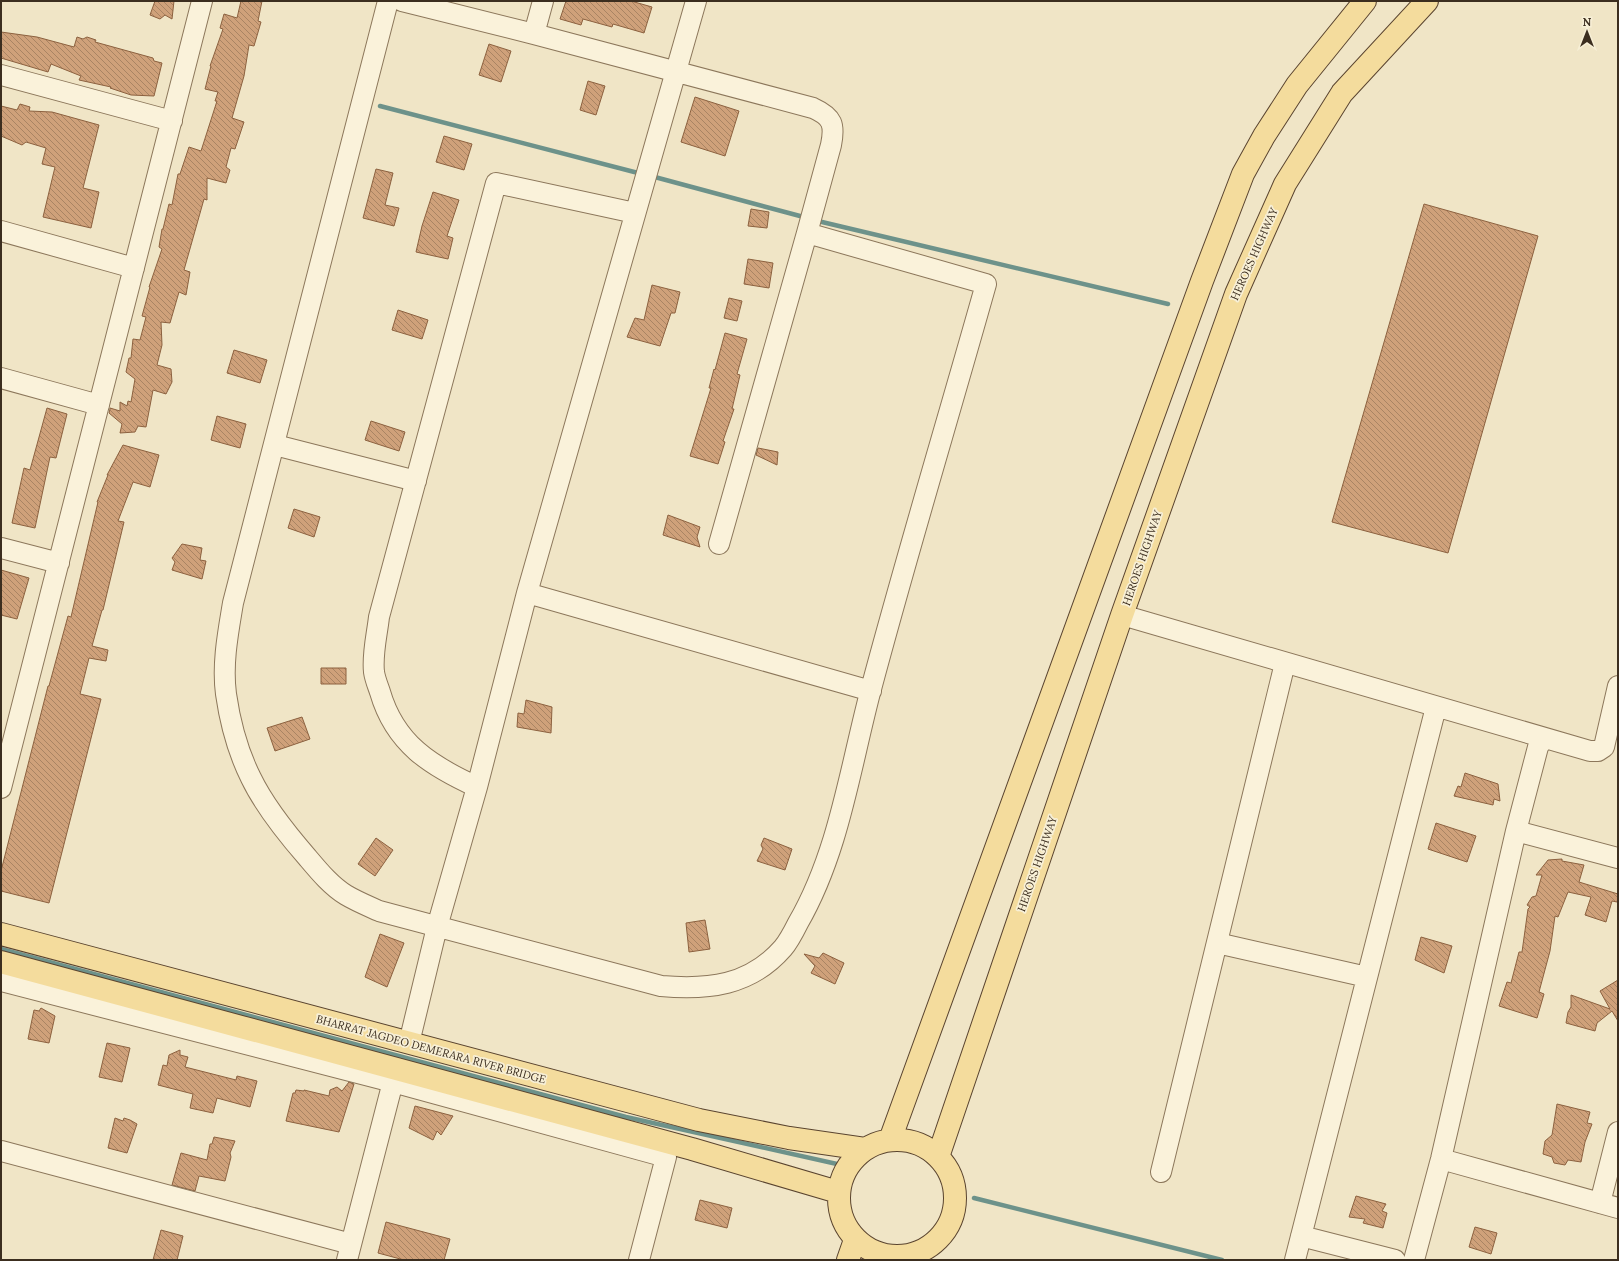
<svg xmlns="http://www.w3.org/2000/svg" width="1619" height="1261" font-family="Lora,serif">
<defs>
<pattern id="building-back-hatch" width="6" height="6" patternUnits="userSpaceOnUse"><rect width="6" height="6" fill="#cfa17a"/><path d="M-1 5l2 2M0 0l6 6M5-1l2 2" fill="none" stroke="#a98463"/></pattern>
</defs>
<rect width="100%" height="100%" fill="#f0e5c6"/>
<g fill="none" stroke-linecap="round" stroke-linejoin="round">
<path stroke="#6d928a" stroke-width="4.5" d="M 380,106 L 642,174
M 651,176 L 800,216
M 822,222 L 1168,304
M 1,949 L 626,1117 L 837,1164
M 974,1198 L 1222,1260"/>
</g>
<path fill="url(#building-back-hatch)" stroke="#8c613f" d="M 155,1 L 174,1 L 172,19 L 165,15 L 160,19 L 150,15 Z
M 241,1 L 262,1 L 258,21 L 261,22 L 254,46 L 249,45 L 244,76 L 232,118 L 244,122 L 235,149 L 231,148 L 226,167 L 230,170 L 226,183 L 207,178 L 207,200 L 204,199 L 184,270 L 190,272 L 186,295 L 179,292 L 170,323 L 161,322 L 162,345 L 157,365 L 171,369 L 172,382 L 166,394 L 153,390 L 146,427 L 138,426 L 135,432 L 120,433 L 122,424 L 109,413 L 110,409 L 110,408 L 120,411 L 120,402 L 127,406 L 128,401 L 131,402 L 135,379 L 126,372 L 129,358 L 131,358 L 133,339 L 140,340 L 146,317 L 142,316 L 150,287 L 149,287 L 162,249 L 159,247 L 162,229 L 163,229 L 169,204 L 172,205 L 178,174 L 180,174 L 189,147 L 201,151 L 217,101 L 215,101 L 218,92 L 205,89 L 211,66 L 210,66 L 223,29 L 220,28 L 224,14 L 237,18 Z
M 566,1 L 631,1 L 652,7 L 644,33 L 613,24 L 612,27 L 583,19 L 581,25 L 560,19 Z
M 1,32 L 37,37 L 74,47 L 77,37 L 83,39 L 87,37 L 96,40 L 95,42 L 153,58 L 154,61 L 162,63 L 154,96 L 131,95 L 110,88 L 111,87 L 79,80 L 81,76 L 51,64 L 48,72 L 1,58 Z
M 489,44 L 511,51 L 501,82 L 479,75 Z
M 588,81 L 605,86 L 596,115 L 580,110 Z
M 695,97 L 739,111 L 725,156 L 681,142 Z
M 20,104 L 30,107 L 29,111 L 52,112 L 99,125 L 83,188 L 99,192 L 91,228 L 43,217 L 55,167 L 42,164 L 46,148 L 26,142 L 22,145 L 1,136 L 1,106 L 17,110 Z
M 444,136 L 472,144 L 464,170 L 436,162 Z
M 376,169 L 393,173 L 385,205 L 399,208 L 394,226 L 363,218 Z
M 433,192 L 459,200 L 447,236 L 453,238 L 448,259 L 416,252 L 422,226 Z
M 1424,204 L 1538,236 L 1448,553 L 1332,522 Z
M 751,209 L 769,212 L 767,228 L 748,226 Z
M 748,259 L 773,263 L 769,288 L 744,284 Z
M 652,285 L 680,292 L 675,313 L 671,313 L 660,346 L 627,337 L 635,318 L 644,320 Z
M 729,298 L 742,301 L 737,321 L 724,318 Z
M 398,310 L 428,320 L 422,339 L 392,330 Z
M 725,333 L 747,339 L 737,374 L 740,375 L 732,409 L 734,409 L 723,441 L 725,442 L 718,464 L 690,456 L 711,388 L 709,388 L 714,369 L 715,370 Z
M 234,350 L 267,360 L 260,383 L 227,373 Z
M 47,408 L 67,414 L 56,458 L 50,457 L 35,528 L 12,523 L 24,468 L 30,470 Z
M 217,416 L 246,424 L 240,448 L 211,440 Z
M 371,421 L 405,432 L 399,451 L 365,440 Z
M 123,445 L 159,455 L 150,487 L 133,482 L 118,521 L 124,522 L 103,610 L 102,610 L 92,646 L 108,650 L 106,661 L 89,658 L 80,694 L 101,699 L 49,903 L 1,891 L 1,871 L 48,686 L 49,686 L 68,616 L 71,617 L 98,502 L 97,502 L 108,475 L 107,475 Z
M 758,448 L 778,452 L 777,465 L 756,455 Z
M 294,509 L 320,517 L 314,537 L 288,528 Z
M 668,515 L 700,527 L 697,537 L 700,547 L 663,535 Z
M 182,544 L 202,548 L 200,560 L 206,561 L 202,579 L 172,570 L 175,562 L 172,558 Z
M 1,570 L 29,578 L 17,619 L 1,615 Z
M 321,668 L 346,668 L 346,684 L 321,684 Z
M 526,700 L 552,707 L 551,733 L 517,727 L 518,713 L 524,714 Z
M 302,717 L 310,739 L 275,751 L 267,728 Z
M 1465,773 L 1498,784 L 1500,801 L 1494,799 L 1493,805 L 1454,796 L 1458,786 L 1461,787 Z
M 1436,823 L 1476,836 L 1467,862 L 1428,849 Z
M 376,838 L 393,850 L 375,876 L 358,864 Z
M 764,838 L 792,849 L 785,870 L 757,861 L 763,849 L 761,845 Z
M 1562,859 L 1562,861 L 1584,865 L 1579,882 L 1618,894 L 1618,898 L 1617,902 L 1612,901 L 1606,922 L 1585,915 L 1591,897 L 1568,892 L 1558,917 L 1555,916 L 1550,951 L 1539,992 L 1544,994 L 1537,1018 L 1499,1006 L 1507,982 L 1511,983 L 1519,952 L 1522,952 L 1528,909 L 1530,907 L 1527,905 L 1532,897 L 1536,896 L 1542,875 L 1536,875 L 1548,860 Z
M 705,920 L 710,949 L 689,952 L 686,923 Z
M 380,934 L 404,943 L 387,987 L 365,977 Z
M 1421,937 L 1452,946 L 1444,973 L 1415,960 Z
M 823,953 L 844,963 L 835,984 L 811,973 L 815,966 L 804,954 L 819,958 Z
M 1618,980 L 1618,1021 L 1612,1011 L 1597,1023 L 1595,1031 L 1566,1023 L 1568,1012 L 1571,1007 L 1571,995 L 1610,1009 L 1600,991 Z
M 41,1008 L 55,1016 L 49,1043 L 28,1039 L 34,1010 L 39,1011 Z
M 107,1043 L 130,1048 L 122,1082 L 99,1077 Z
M 180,1050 L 180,1055 L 188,1057 L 185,1067 L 236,1080 L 237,1076 L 257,1081 L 250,1107 L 217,1098 L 213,1113 L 190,1108 L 193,1094 L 158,1085 L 163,1065 L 167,1066 L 169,1055 Z
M 349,1082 L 354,1084 L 339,1132 L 286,1121 L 293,1093 L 295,1093 L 296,1090 L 304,1091 L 304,1090 L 329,1096 L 330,1090 L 337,1087 L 342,1091 Z
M 1557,1104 L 1590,1112 L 1587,1123 L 1592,1124 L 1585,1142 L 1581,1162 L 1568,1160 L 1565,1165 L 1554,1163 L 1552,1157 L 1543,1154 L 1545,1141 L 1552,1135 Z
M 415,1106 L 453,1116 L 441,1135 L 437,1131 L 433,1140 L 409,1128 Z
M 115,1118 L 123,1121 L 124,1118 L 130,1120 L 137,1124 L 127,1153 L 108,1148 Z
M 214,1137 L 235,1141 L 230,1153 L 231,1157 L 225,1181 L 199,1176 L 195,1191 L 172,1185 L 181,1153 L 207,1160 L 210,1144 L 212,1144 Z
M 1356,1196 L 1386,1204 L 1382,1211 L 1387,1213 L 1383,1228 L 1363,1223 L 1365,1219 L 1349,1217 Z
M 700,1200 L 732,1208 L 727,1228 L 695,1220 Z
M 386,1222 L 450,1239 L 444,1260 L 404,1260 L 378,1253 Z
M 1475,1227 L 1497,1233 L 1491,1254 L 1469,1247 Z
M 161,1230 L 183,1236 L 177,1260 L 153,1260 Z"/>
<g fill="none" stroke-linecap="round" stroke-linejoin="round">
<defs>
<path id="minor" d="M 388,1 L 233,603 C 228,633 222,664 226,694 C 230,722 238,752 251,778 C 264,805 287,834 307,857 C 318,870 331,886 346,895 C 356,901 368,906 379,911 L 661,986 C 708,990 750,986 783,948 C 789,941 794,931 798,923 C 839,852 850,768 871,689 C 907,554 948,419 986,284 L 807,233
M 402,1 L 534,34 L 813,108 C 833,117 835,125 831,145 L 807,233 L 719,544
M 534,34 L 543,1
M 1,75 L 172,121
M 1,231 L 134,268
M 1,378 L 99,405
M 275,445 L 416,481
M 1,548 L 59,563
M 527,593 L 871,691
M 1122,615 L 1590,751 L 1598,751 L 1604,747 L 1618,686
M 477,787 C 431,766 395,744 380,692 C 378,686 375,679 374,672 C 372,654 377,635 379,617 L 496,183 L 635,213
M 1,788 L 202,1
M 1516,831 L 1538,747 L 1543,739
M 1217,943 L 1367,977
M 1,981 L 393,1082 L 666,1157 L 639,1260
M 409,1043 L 437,927 L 477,787 L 527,593 L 696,1
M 1,1151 L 351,1244
M 1441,1159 L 1618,1208
M 1161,1172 L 1285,663
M 1600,1203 L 1618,1132
M 1301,1236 L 1395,1260
M 347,1260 L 396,1070
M 1295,1260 L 1436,707
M 1414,1260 L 1441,1159 L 1516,831 L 1618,858"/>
<path id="major" d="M 1,934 L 699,1120 L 789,1138 L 865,1149
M 1,962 L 692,1149 L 838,1192
M839 1198a58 58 0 1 1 116 0a58 58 0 1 1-116 0Z
M 890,1140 L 1202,281 L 1243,174 L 1264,136 L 1297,85 L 1365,1
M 938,1157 L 1122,615 L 1236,294 L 1285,184 L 1342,93 L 1427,1
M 848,1260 L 855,1240"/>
</defs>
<use href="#minor" stroke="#8c775b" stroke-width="22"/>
<use href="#major" stroke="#5a442f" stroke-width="24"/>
<use href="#minor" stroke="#faf2da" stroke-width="20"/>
<use href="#major" stroke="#f4dc9d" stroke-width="22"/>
</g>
<g text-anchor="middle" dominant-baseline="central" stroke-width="3.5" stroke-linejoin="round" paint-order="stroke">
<g font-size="11" fill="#3c2e1f" stroke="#f7efd6">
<text transform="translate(1254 254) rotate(-66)">HEROES HIGHWAY</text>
<text transform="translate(1142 558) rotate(-71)">HEROES HIGHWAY</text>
<text transform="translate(1037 864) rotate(-71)">HEROES HIGHWAY</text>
<text transform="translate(431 1049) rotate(15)">BHARRAT JAGDEO DEMERARA RIVER BRIDGE</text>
</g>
</g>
<rect width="1619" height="1261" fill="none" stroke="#3c2e1f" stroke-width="4"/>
<g transform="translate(1587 32)" stroke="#f7efd6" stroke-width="3" paint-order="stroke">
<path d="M0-3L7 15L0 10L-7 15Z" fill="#3c2e1f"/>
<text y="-6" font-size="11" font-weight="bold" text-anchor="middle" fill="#3c2e1f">N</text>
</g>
</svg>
